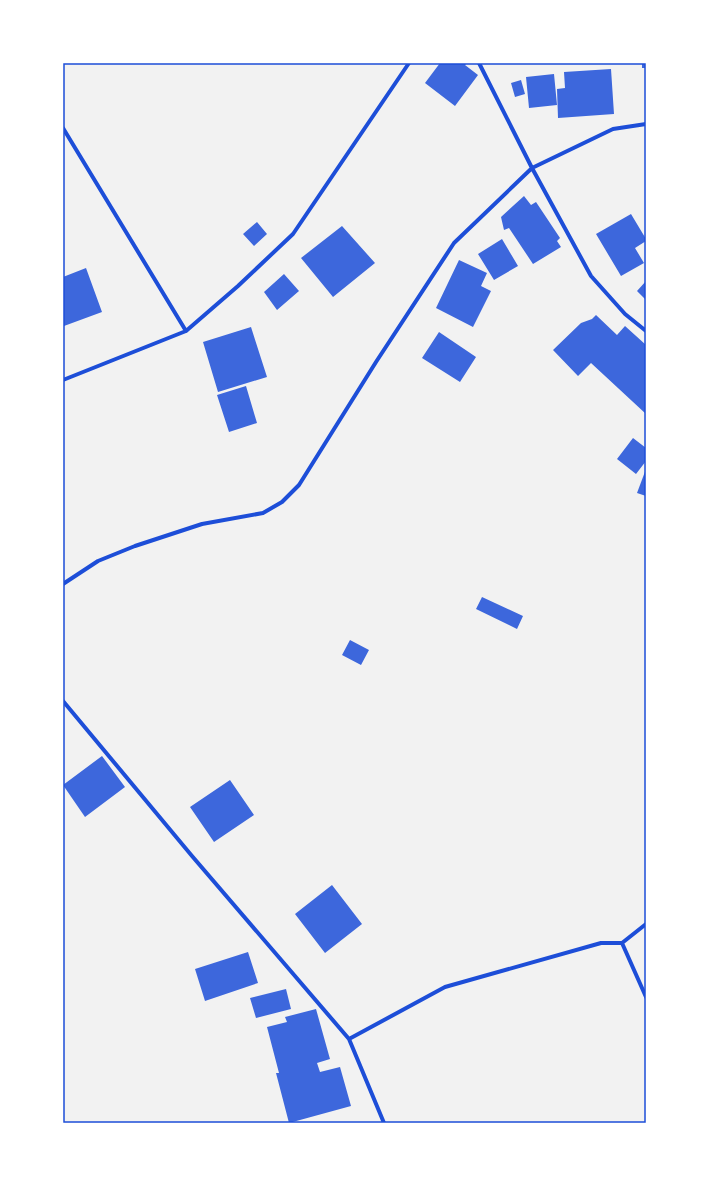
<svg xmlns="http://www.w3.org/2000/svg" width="709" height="1186" font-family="'PT Sans',sans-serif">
<rect width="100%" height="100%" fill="#f2f2f2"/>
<path fill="#3d67dc" d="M 440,63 L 467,63 L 465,65 L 478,75 L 455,106 L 425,83 Z
M 642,63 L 646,63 L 646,68 L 642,68 Z
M 611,69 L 614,114 L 558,118 L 557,89 L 565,88 L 564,72 Z
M 554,74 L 557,105 L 529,108 L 526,77 Z
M 521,80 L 525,94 L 515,97 L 511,83 Z
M 524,196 L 531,205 L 536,202 L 560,238 L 557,241 L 561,247 L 533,264 L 509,228 L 504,230 L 501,217 Z
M 631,214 L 646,239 L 646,241 L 635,248 L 644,263 L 621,276 L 596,234 Z
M 257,222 L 267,234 L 254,246 L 243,234 Z
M 342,226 L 375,263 L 333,297 L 301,258 Z
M 502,239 L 518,266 L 494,280 L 478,254 Z
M 459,260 L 487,273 L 481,286 L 491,291 L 473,327 L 436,308 Z
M 86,268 L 102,312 L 64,326 L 63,277 Z
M 284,274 L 299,291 L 277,310 L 264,292 Z
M 646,281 L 646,300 L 637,291 Z
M 596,315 L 617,335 L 625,326 L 646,345 L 646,414 L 591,363 L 578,376 L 553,350 L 581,323 L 592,319 Z
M 251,327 L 267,377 L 218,392 L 203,342 Z
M 439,332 L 476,357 L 460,382 L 422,358 Z
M 246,386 L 257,423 L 229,432 L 217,395 Z
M 633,438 L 646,448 L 646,461 L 636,474 L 617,459 Z
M 646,469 L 646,496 L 637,493 Z
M 482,597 L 523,616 L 517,629 L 476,609 Z
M 350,640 L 369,650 L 361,665 L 342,655 Z
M 102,756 L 125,787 L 85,817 L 63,785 Z
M 230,780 L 254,815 L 214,842 L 190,807 Z
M 332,885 L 362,924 L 325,953 L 295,914 Z
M 248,952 L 258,983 L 205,1001 L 195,969 Z
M 286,989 L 291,1009 L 256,1018 L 250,998 Z
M 316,1009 L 330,1059 L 317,1063 L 320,1072 L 340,1067 L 351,1106 L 289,1123 L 276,1073 L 279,1073 L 267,1027 L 287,1022 L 285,1017 Z"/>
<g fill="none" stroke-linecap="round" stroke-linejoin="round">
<path stroke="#1d4ed8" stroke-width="4" d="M 479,63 L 532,168 L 591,276 L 625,314 L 646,331
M 63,128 L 186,331
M 63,380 L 186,331 L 238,286 L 293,234 L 409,63
M 63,584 L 98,561 L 135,546 L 202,524 L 263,513 L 282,502 L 299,485 L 376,362 L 454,243 L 532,168 L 613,129 L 646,124
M 63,701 L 192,856 L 349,1039 L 384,1123
M 622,943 L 646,997
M 349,1039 L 445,987 L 601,943 L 622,943 L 646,924"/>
</g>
<rect width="709" height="1186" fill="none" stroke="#ffffff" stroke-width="128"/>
<rect x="64" y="64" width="581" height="1058" fill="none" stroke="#1d4ed8" stroke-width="1.5"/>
</svg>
